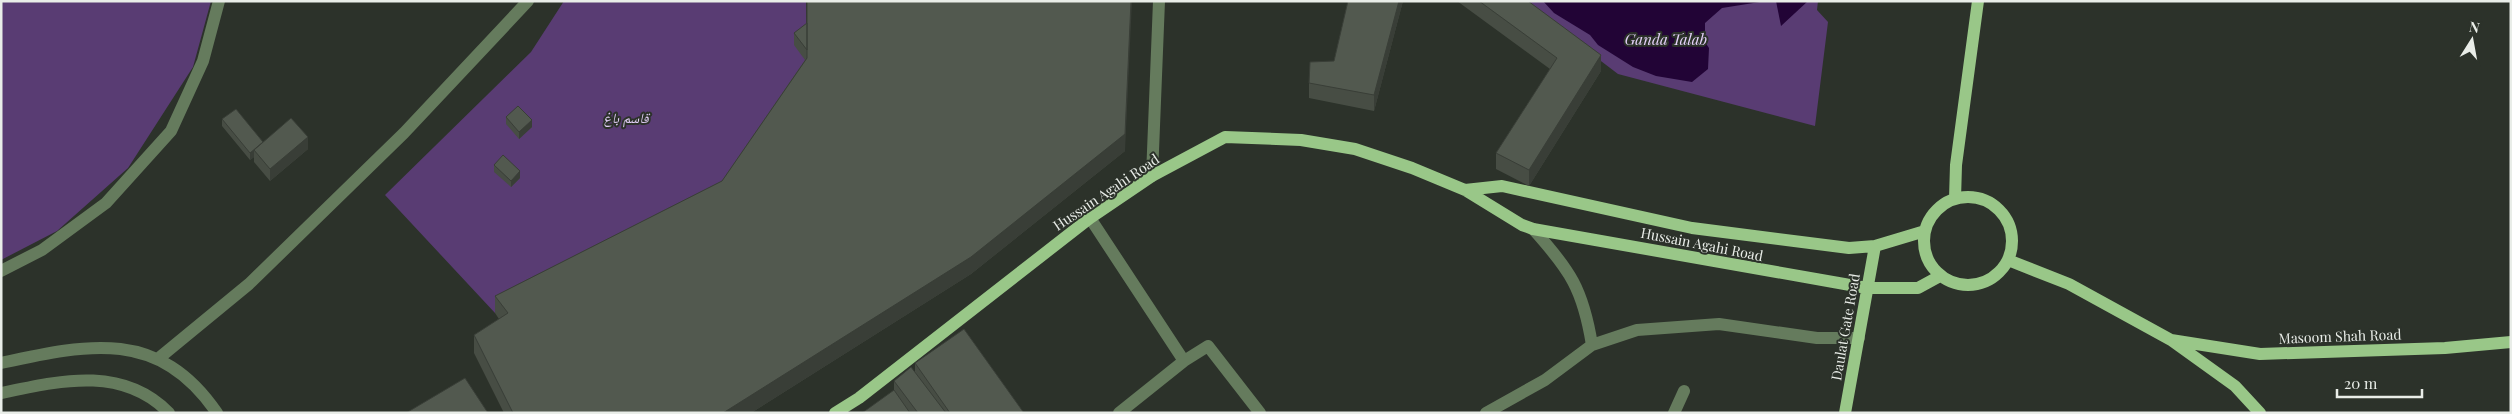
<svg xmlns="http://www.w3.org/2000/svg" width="2512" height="414" font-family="'Playfair Display','Noto Naskh Arabic',serif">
<rect width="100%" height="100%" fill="#2c322a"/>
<path fill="#593c73" d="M 1,1 L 211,1 L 193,67 L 128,168 L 57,231 L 1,260 Z
M 564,1 L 806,1 L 807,76 L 722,199 L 495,313 L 385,195 L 531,52 Z
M 1522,1 L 1818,1 L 1817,10 L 1828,22 L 1815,126 L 1618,74 Z"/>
<path fill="#220436" d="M 1543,1 L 1766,1 L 1722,8 L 1705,23 L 1705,42 L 1709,48 L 1708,69 L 1692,82 L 1656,76 L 1633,67 L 1598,45 L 1590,35 L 1554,13 Z
M 1776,1 L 1808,1 L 1781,26 Z"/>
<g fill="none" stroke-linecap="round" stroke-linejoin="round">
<path stroke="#657b5d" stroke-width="12" d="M 1152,176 L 1159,1
M 1090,218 L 1184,361 L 1208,346 L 1260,413
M 1533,229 C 1570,270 1583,289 1592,345
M 1,271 L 42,250 L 106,203 L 171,131 L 203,61 L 219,1
M 159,358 L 249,284 L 404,133 L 528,1
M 1,363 C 88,344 159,328 217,413
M 1,393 C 59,381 122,365 169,413
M 1119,413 L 1184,361
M 1486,413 L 1545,380 L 1592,345 L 1637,330 L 1719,324 L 1817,338 L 1859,338
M 1674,413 L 1684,391"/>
<path stroke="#99c788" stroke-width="12" d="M 1465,190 L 1502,186 L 1692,228 L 1849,248 L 1875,246 L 1925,231
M1924 241a44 44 0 1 1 88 0a44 44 0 1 1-88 0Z
M 1955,199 L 1956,165 L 1978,1
M 2008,260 L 2069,284 L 2171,340 L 2235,386 L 2260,413
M 2171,340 L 2260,354 L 2445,348 L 2511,342
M 835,413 L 859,398 L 1090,218 L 1152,176 L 1225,137 L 1301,140 L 1355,149 L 1412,168 L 1465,190 L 1522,225 L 1533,229 L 1867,288 L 1918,288 L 1940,276
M 1845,413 L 1875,246"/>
</g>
<path fill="#474d44" d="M 1348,1 L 1403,1 L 1374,111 L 1309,98 L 1309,83 L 1334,61 Z
M 1457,1 L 1528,1 L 1601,71 L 1529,186 L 1496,169 L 1496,153 L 1550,69 Z
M 794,33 L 1125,151 L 971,274 L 751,413 L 504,413 L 474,353 L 474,335 L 499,319 L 495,313 L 495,296 L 722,181 L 805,60 L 794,45 Z
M 506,117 L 532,127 L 519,139 L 506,124 Z
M 222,119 L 263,142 L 308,149 L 270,181 L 254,162 L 254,157 L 250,160 L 222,126 Z
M 494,165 L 520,178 L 511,187 L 494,172 Z
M 915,363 L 1024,413 L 862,413 L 894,391 L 894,381 L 915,372 Z"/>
<path fill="#393e37" d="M 1131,1 L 1132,1 L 1125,151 L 971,274 L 751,413 L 723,413 Z
M 1399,1 L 1403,1 L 1374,111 L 1374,95 Z
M 1601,55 L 1601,71 L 1529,186 L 1529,170 Z
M 532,120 L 532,127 L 519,139 L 519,132 Z
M 308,137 L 308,149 L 270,181 L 270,169 Z
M 254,150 L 254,157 L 250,160 L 250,153 Z
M 520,171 L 520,178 L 511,187 L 511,181 Z"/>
<path fill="#52594f" stroke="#393e37" d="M 807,1 L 1131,1 L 1125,134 L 971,257 L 723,413 L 513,413 L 474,335 L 508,313 L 495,296 L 722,181 L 807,58 Z
M 1348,1 L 1399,1 L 1374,95 L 1309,83 L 1310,62 L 1334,61 Z
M 1479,1 L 1528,1 L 1601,55 L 1529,170 L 1496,153 L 1557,58 Z
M 807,23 L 807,50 L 794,33 Z
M 518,106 L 532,120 L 519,132 L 506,117 Z
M 236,109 L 263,142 L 250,153 L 222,119 Z
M 291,118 L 308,137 L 270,169 L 254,150 Z
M 503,155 L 520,171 L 511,181 L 494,165 Z
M 964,329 L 1024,413 L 950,413 L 915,363 Z
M 911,367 L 946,413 L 918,413 L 894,381 Z
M 465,378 L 488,413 L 406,413 Z
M 894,390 L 910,413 L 862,413 Z"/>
<g text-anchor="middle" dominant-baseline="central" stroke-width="4" stroke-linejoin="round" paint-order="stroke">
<g font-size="14" font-style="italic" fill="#e2cff7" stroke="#2c322a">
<text x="626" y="117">قاسم باغ</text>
</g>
<g font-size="14" fill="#e9ede8" stroke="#2c322a">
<text transform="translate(1106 192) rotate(-34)">Hussain Agahi Road</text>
<text transform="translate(1702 244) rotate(11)">Hussain Agahi Road</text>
<text transform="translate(1845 327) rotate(-80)">Daulat Gate Road</text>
<text transform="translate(2340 336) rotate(-2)">Masoom Shah Road</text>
</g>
<g font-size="15" font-style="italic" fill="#e6d2fb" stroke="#2c322a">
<text x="1666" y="39">Ganda Talab</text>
</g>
</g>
<rect width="2512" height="414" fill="none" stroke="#e9ede8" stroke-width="5"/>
<g transform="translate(2472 40) rotate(11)" stroke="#2c322a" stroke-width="4" paint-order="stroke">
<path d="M0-4L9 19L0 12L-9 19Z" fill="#e9ede8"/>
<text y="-8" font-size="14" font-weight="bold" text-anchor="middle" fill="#e9ede8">N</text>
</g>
<path d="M2337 389v8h85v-8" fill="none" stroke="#e9ede8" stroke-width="2.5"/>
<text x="2344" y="389" font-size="15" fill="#e9ede8" stroke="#2c322a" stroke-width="4" paint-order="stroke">20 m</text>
</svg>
